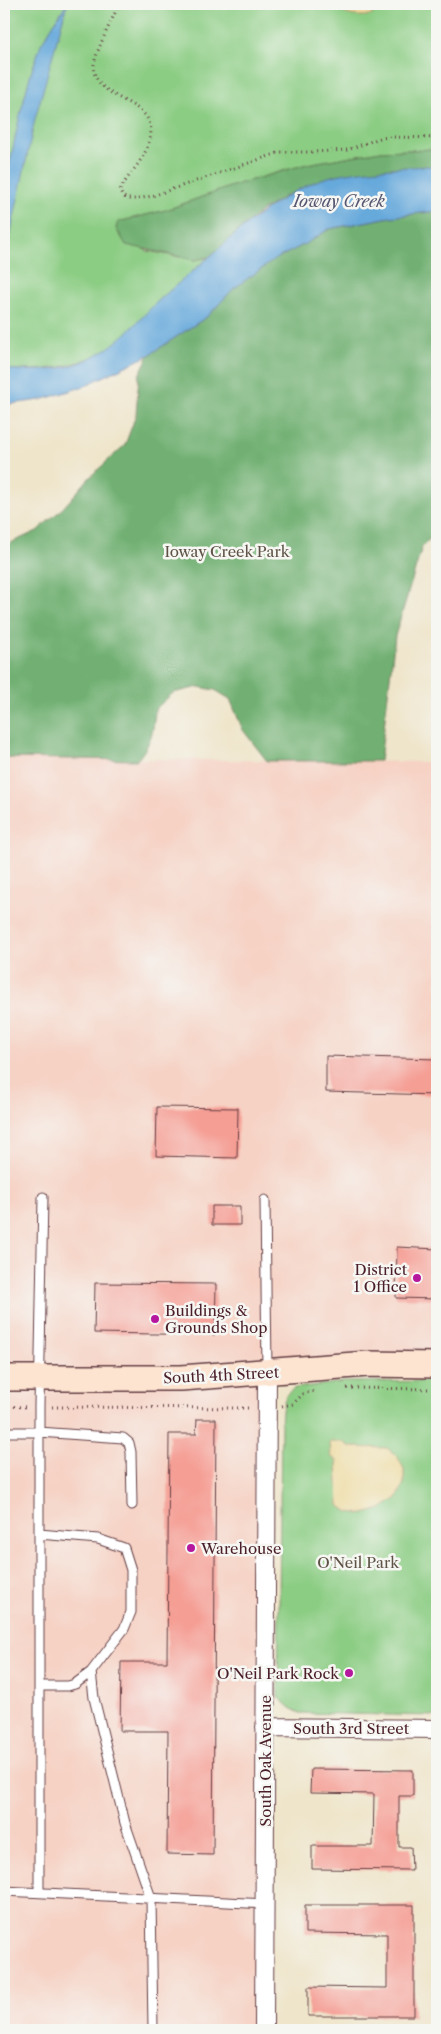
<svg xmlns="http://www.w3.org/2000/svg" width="441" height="2034" font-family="'Libre Caslon Text',serif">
<rect width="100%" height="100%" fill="#f6f6f2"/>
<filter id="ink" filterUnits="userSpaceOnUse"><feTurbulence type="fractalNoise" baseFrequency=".02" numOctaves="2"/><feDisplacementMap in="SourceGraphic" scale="10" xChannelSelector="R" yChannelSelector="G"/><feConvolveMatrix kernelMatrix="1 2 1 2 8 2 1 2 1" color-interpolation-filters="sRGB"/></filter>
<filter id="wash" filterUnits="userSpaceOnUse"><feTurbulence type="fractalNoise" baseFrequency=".0096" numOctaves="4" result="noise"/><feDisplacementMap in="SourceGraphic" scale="20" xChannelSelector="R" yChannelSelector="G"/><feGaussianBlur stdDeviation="1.12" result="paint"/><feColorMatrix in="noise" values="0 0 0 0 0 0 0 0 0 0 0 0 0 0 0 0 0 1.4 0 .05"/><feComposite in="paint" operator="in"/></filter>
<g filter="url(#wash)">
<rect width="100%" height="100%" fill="#efe5cb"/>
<path fill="#f6d2c4" d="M 4,758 L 437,762 L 437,1365 L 267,1373 L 264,2030 L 4,2030 Z"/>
<path fill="#8ccd84" stroke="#6b7658" d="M 4,4 L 437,4 L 437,149 L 381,151 L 307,164 L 235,185 L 166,210 L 118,222 L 116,228 L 120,236 L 147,251 L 195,260 L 209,257 C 192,272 174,287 157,302 C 142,316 130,334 113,345 C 80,368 43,372 4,369 L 4,264 L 13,222 L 4,222 Z
M 437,1381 L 437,1716 L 300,1713 L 290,1708 L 278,1697 L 281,1426 C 282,1413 281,1395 295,1388 L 344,1382 Z"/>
<path fill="#71b072" stroke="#5e684e" d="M 437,149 L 437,167 L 393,168 L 332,176 L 287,195 L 260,212 L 209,257 L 195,260 L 126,245 L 116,228 L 118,222 L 166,210 L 235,185 L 307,164 L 381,151 Z
M 437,211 L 437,531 L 422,547 L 395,636 L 380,761 L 267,761 L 243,730 L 230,699 L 215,690 L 199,687 L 173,693 L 155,709 C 154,730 151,744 137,760 L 4,758 L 4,546 L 37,531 L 63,508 L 91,476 L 125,445 L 136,415 L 139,375 L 149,355 L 208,316 L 233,289 L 274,260 L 305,244 L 329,229 L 390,217 Z"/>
<path fill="#eeda9e" stroke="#9c7c64" d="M 337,4 L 375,4 L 372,15 C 362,17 345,17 338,8 Z
M 330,1442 L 343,1442 L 351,1447 L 387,1448 L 397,1456 L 404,1469 L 404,1484 L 397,1498 L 381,1509 L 364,1514 L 349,1512 L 339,1505 L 337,1460 L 331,1456 Z"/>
<path fill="#66a9db" stroke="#586483" d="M 66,4 L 67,4 L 35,119 L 4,264 L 4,190 L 20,115 L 30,76 L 41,44 Z
M 428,166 L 437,167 L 437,211 L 390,217 L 329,229 L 305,244 L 274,260 L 233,289 L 208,316 L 149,355 L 82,387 L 41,400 L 4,405 L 4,369 C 29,371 55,372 79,363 C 115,349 130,329 156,303 C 173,287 191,273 208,258 C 244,227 268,203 312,183 C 341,169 396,168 428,166 Z"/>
<g id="blocks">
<path fill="#f59e94" d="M 326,1056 L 437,1059 L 437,1095 L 326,1092 Z
M 157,1107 L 238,1108 L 237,1158 L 156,1156 Z
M 212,1206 L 240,1206 L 240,1225 L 212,1225 Z
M 397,1247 L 437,1249 L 437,1299 L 396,1298 Z
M 95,1283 L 216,1284 L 215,1335 L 94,1333 Z
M 197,1419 L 216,1419 L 213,1855 L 167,1854 L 168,1731 L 120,1731 L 121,1662 L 167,1662 L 169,1434 L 196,1434 Z
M 311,1769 L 413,1770 L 413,1796 L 399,1796 L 399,1847 L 411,1847 L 412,1870 L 312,1869 L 312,1846 L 373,1846 L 374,1794 L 310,1793 Z
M 305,1905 L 414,1905 L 414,2016 L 308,2016 L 308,1987 L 387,1988 L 387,1934 L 305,1933 Z"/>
</g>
</g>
<g filter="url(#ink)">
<use href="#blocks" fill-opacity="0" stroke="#633d43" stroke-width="1"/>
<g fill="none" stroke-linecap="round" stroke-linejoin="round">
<defs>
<path id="lane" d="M 265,1200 L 267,1370
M 4,1432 L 39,1432 L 123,1438 L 129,1443 L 131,1452 L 132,1505
M 39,1534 L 98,1539 L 124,1548 L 131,1570 L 131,1612 L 124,1629 L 91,1672 L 75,1684 L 68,1686 L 39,1686
M 91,1672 L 94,1698 L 125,1823 L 151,1898 L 153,2030
M 4,1891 L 265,1904
M 39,1892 L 39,1407 L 43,1197"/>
<path id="street" d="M 265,1727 L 437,1729
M 264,2030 L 267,1373"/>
<path id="secondary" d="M 4,1378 L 181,1378 L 368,1364 L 437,1365"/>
</defs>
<use href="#lane" stroke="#633d43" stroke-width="11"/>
<use href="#street" stroke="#633d43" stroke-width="20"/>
<use href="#secondary" stroke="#633d43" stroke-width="28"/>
<path stroke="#633d43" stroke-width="3" stroke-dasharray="1 4" stroke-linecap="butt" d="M 119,4 C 114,17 90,60 94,72 C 103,106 167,99 147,148 C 141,163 128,175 120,190 L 122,196 L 128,199 L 137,199 L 152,196 L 281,152 L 314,152 L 347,150 L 380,138 L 393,137 L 437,138
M 347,1388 L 437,1389
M 4,1406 L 28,1407
M 282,1406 L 293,1404 L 303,1394 L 315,1391
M 52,1407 L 251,1408"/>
<use href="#lane" stroke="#fff" stroke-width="9"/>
<use href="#street" stroke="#fff" stroke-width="18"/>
<use href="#secondary" stroke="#fde4d1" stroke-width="25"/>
</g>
</g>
<g fill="#b5179e" stroke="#f6f6f2" stroke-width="2">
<circle cx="417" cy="1278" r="5"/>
<circle cx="155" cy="1319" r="5"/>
<circle cx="191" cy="1548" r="5"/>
<circle cx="349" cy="1673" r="5"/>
</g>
<g text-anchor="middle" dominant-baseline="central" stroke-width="5" stroke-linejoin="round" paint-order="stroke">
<g font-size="15" fill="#5e5346" stroke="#f6f6f2">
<text x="227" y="551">Ioway Creek Park</text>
<text x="358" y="1562">O'Neil Park</text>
</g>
<g font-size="15" fill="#4a1f2b" stroke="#f6f6f2" text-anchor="end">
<text x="407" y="1269">District<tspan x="407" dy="17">1 Office</tspan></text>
<text x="165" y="1310" text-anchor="start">Buildings &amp;<tspan x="165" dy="17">Grounds Shop</tspan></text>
<text x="201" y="1548" text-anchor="start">Warehouse</text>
<text x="339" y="1673">O'Neil Park Rock</text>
</g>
<g font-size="15" fill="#4a1f2b" stroke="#f6f6f2">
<text transform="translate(221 1375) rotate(-3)">South 4th Street</text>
<text x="351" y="1728">South 3rd Street</text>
<text transform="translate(265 1761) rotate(-90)">South Oak Avenue</text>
</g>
<g font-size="16" font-style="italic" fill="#555671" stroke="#f6f6f2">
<text x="339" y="201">Ioway Creek</text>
</g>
</g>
<rect width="441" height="2034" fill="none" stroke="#f6f6f2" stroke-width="20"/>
</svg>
